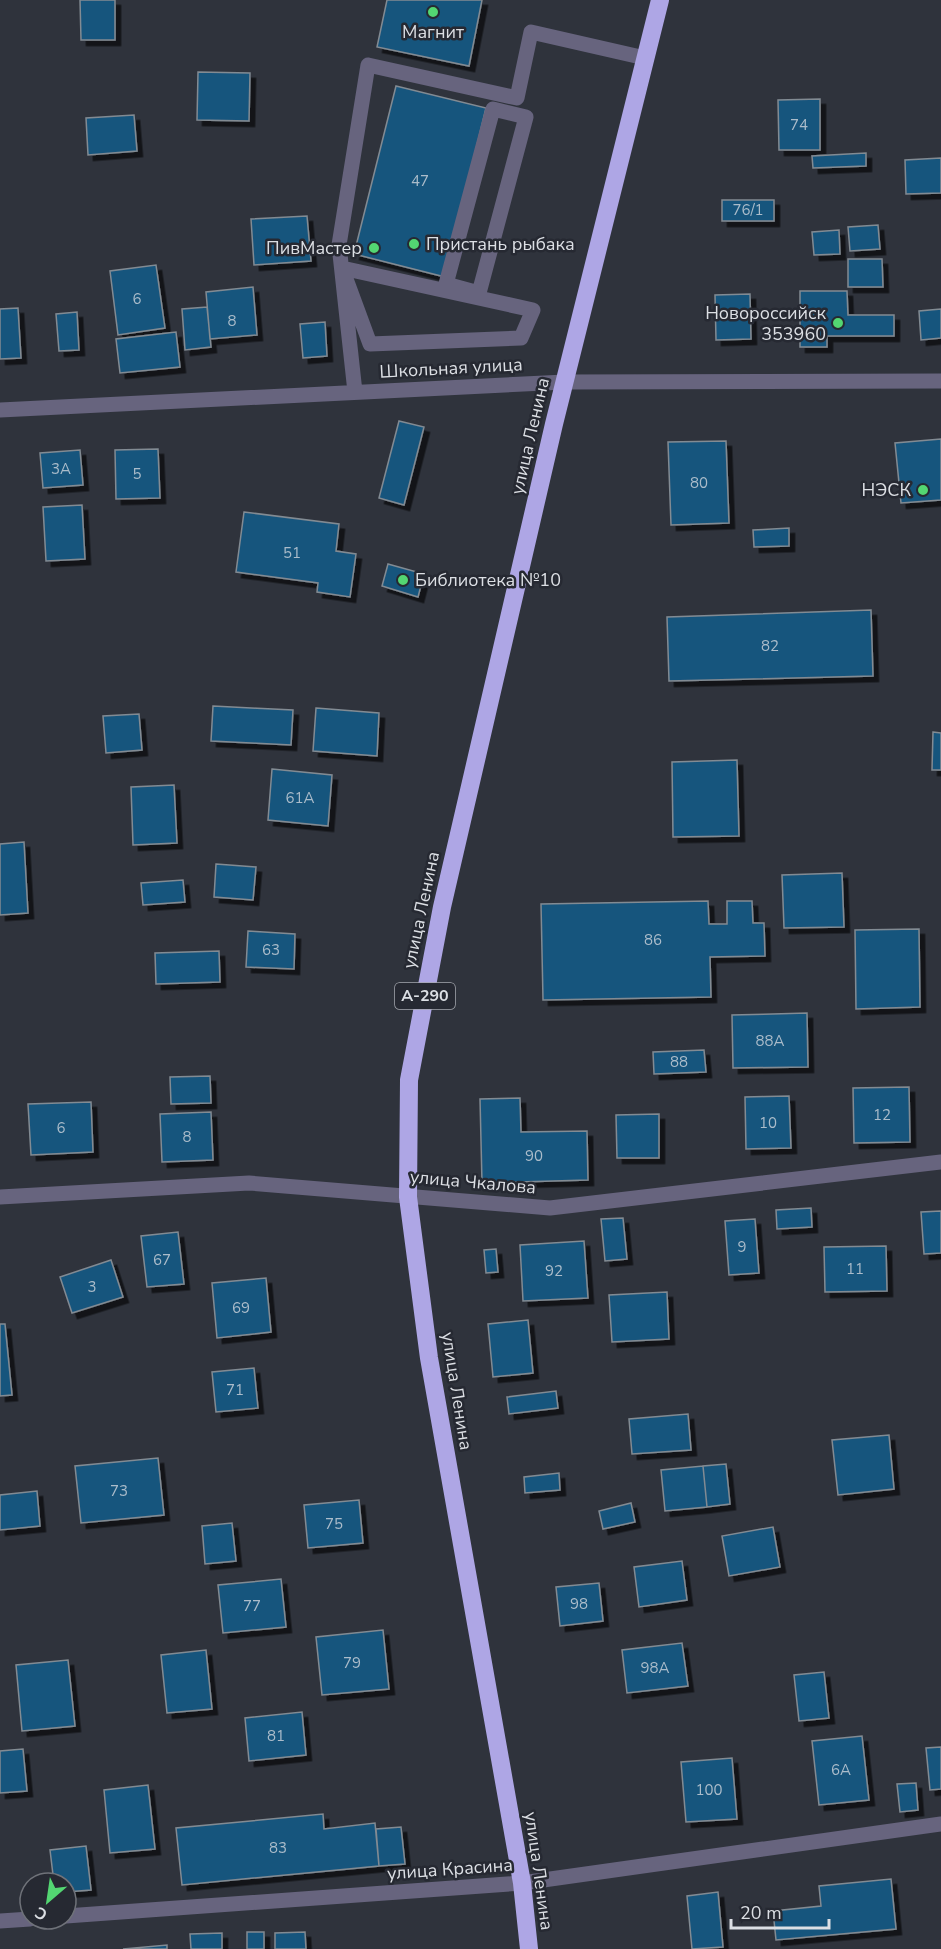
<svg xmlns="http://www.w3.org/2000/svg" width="941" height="1949" font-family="'Nunito Sans',sans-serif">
<defs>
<filter id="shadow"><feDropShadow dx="5.5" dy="5.5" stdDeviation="0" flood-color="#0009"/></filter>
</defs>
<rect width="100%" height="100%" fill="#2f333c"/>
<path fill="#19557d" stroke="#828b93" stroke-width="1.5" filter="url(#shadow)" d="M 80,0 L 115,0 L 115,40 L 81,40 Z
M 387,0 L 482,0 L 469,66 L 377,47 Z
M 198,72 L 250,73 L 249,121 L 197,120 Z
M 396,86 L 486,108 L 445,277 L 354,254 Z
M 820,99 L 820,150 L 779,150 L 778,100 Z
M 134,115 L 137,151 L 88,155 L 86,118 Z
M 866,153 L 866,166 L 813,168 L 812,156 Z
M 941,158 L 941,193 L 906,194 L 905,160 Z
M 722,200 L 774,200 L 774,221 L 722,221 Z
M 307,216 L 311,261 L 254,265 L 251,219 Z
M 878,225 L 880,249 L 850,251 L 848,227 Z
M 839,230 L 840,254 L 814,255 L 812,232 Z
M 848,259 L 882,259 L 883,287 L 848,287 Z
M 156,265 L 165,328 L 118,335 L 110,271 Z
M 253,287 L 257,335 L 210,339 L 206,292 Z
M 800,291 L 847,291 L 848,315 L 894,315 L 894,336 L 827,336 L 827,347 L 800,347 Z
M 750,294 L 751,339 L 716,340 L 715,295 Z
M 207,307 L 211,347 L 185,350 L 182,309 Z
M 18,308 L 21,358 L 0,359 L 0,309 Z
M 941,309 L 941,338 L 921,340 L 919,311 Z
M 77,312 L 79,350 L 59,351 L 56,314 Z
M 325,322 L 327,356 L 303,358 L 300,324 Z
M 176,332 L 180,367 L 120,373 L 116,339 Z
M 399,421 L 424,427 L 404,505 L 379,498 Z
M 941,439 L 941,500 L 901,503 L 895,443 Z
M 726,441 L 729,523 L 671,525 L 668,442 Z
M 158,449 L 160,498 L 116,499 L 115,450 Z
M 80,450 L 83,485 L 43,488 L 40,453 Z
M 82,505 L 85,559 L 46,561 L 43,507 Z
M 244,512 L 339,524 L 336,551 L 356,554 L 350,597 L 317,592 L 318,583 L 236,572 Z
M 789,528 L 789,546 L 754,547 L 753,530 Z
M 388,564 L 424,574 L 418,597 L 382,586 Z
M 871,610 L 873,676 L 669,681 L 667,617 Z
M 213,706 L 293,710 L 291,745 L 211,741 Z
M 316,708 L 379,713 L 377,756 L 313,751 Z
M 139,714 L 142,750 L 106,753 L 103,716 Z
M 933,732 L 941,733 L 941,770 L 932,770 Z
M 737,760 L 739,836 L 673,837 L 672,762 Z
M 272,769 L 332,775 L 328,826 L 268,820 Z
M 174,785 L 177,843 L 133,845 L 131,787 Z
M 24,842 L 28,913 L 0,915 L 0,844 Z
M 216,864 L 256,867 L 253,900 L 214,897 Z
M 842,873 L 844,927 L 784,928 L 782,875 Z
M 183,880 L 185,902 L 143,905 L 141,883 Z
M 708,901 L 709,924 L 727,924 L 727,901 L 752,901 L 753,923 L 764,923 L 765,956 L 710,957 L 711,997 L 543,1000 L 541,904 Z
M 919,929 L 920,1007 L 856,1009 L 855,930 Z
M 248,931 L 295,934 L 294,969 L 246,967 Z
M 219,951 L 220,982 L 156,984 L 155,953 Z
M 807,1013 L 808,1067 L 733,1068 L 732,1015 Z
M 704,1050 L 706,1072 L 654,1074 L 653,1052 Z
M 210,1076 L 211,1103 L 171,1104 L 170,1077 Z
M 909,1087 L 910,1142 L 854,1143 L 853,1088 Z
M 789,1096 L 791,1148 L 746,1149 L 745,1097 Z
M 520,1098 L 521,1132 L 587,1131 L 588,1180 L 482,1183 L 480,1099 Z
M 91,1102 L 93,1152 L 31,1155 L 28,1104 Z
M 211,1112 L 213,1160 L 162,1162 L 160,1114 Z
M 659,1114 L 659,1158 L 617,1158 L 616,1115 Z
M 811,1208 L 812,1227 L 777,1229 L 776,1210 Z
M 941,1211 L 941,1253 L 924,1254 L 921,1212 Z
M 623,1218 L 627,1259 L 605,1261 L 601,1219 Z
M 755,1219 L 759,1273 L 729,1275 L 725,1221 Z
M 178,1232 L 184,1284 L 147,1287 L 141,1236 Z
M 584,1241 L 588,1298 L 523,1301 L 520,1245 Z
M 886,1246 L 887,1291 L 825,1292 L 824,1247 Z
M 496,1249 L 498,1272 L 486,1273 L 484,1250 Z
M 111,1260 L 123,1297 L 72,1313 L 60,1277 Z
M 266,1278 L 271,1332 L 217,1338 L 212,1283 Z
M 667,1292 L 669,1339 L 612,1342 L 609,1295 Z
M 528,1320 L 533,1373 L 493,1377 L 488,1324 Z
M 0,1324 L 5,1324 L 12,1395 L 0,1396 Z
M 254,1368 L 258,1408 L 216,1412 L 212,1372 Z
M 556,1391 L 558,1408 L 509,1414 L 507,1397 Z
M 688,1414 L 691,1450 L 632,1454 L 629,1419 Z
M 889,1435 L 894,1489 L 838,1495 L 832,1440 Z
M 158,1458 L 164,1515 L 81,1523 L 75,1466 Z
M 726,1464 L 730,1504 L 707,1507 L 703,1466 Z
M 703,1466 L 707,1507 L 665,1511 L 661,1470 Z
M 559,1473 L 560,1490 L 525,1493 L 524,1477 Z
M 37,1491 L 40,1526 L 0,1530 L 0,1495 Z
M 359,1500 L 363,1543 L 308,1548 L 304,1505 Z
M 631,1503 L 635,1522 L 603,1529 L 599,1511 Z
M 232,1523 L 236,1561 L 205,1564 L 202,1526 Z
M 773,1527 L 780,1567 L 729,1576 L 722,1536 Z
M 682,1561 L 687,1600 L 639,1607 L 634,1567 Z
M 281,1579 L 286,1627 L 223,1633 L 218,1585 Z
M 599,1583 L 603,1621 L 560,1626 L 556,1587 Z
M 383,1630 L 389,1689 L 322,1695 L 316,1637 Z
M 682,1643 L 688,1686 L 627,1693 L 622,1650 Z
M 206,1650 L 212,1709 L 167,1713 L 161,1655 Z
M 68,1660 L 75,1726 L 22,1731 L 16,1665 Z
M 824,1672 L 829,1718 L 799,1721 L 794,1675 Z
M 302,1712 L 306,1755 L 249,1761 L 245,1718 Z
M 862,1736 L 869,1800 L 819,1805 L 812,1741 Z
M 941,1747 L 941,1789 L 930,1790 L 926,1748 Z
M 23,1749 L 27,1791 L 0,1793 L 0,1751 Z
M 732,1758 L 737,1819 L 686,1822 L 681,1762 Z
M 916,1783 L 918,1810 L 900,1812 L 897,1784 Z
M 148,1785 L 155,1849 L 110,1853 L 104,1790 Z
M 323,1814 L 324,1829 L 375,1823 L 379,1866 L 182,1885 L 176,1828 Z
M 401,1827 L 405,1864 L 379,1866 L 376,1829 Z
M 86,1846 L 91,1890 L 66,1892 L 66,1883 L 54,1883 L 50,1850 Z
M 891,1879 L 896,1929 L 776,1940 L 773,1911 L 821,1906 L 819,1886 Z
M 718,1892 L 723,1947 L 692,1949 L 687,1896 Z
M 247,1932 L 264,1932 L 264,1949 L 247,1949 Z
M 305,1932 L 306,1949 L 275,1949 L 275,1933 Z
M 222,1933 L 222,1949 L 191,1949 L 190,1934 Z
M 167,1945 L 167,1949 L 123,1949 Z"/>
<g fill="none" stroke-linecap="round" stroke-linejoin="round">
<path stroke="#67647e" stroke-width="15" d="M 493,109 L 526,117 L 479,293 L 446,284 Z
M 342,268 L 533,310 L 521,338 L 370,344 Z
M 355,392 L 339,245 L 368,65 L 517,98 L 531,32 L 645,58
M 0,410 L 565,382 L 941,381
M 0,1197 L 249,1183 L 550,1208 L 941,1162
M 66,1916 L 522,1883 L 941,1824
M 0,1921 L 30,1919"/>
<path stroke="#aea6e5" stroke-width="18" d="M 529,1949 L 522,1883 L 429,1358 L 408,1197 L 409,1080 L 442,907 L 554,424 L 660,0"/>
</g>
<g fill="#53d672" stroke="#262932" stroke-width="2">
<circle cx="433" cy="12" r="6"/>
<circle cx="414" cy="244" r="6"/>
<circle cx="374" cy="248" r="6"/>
<circle cx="838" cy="323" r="6"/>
<circle cx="923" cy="490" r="6"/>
<circle cx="403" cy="580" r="6"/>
</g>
<g text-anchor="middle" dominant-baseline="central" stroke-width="5" stroke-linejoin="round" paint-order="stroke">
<g font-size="15" fill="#abbcca">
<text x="799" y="125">74</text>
<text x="420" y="181">47</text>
<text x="748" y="210">76/1</text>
<text x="137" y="299">6</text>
<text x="232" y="321">8</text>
<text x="61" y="469">3А</text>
<text x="137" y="474">5</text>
<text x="699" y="483">80</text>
<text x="292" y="553">51</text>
<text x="770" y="646">82</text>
<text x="300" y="798">61А</text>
<text x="653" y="940">86</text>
<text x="271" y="950">63</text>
<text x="770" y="1041">88А</text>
<text x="679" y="1062">88</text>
<text x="882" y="1115">12</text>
<text x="768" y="1123">10</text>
<text x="61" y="1128">6</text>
<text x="187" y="1137">8</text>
<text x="534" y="1156">90</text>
<text x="742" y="1247">9</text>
<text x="162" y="1260">67</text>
<text x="855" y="1269">11</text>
<text x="554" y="1271">92</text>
<text x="92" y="1287">3</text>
<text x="241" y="1308">69</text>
<text x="235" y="1390">71</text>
<text x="119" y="1491">73</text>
<text x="334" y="1524">75</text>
<text x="579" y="1604">98</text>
<text x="252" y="1606">77</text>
<text x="352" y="1663">79</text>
<text x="655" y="1668">98А</text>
<text x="276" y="1736">81</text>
<text x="841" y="1770">6А</text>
<text x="709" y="1790">100</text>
<text x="278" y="1848">83</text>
</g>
<rect fill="#262932" stroke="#a5a8af" stroke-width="1.5" x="395" y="983" width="60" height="26" rx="4.5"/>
<g font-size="16" font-weight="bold" fill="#dcdfe4">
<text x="425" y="996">А-290</text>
</g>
<g font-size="18" fill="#dcdfe4" stroke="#262932" text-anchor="end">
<text x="433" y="32" text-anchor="middle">Магнит</text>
<text x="426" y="244" text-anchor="start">Пристань рыбака</text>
<text x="362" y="248">ПивМастер</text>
<text x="826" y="313">Новороссийск<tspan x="826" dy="21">353960</tspan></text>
<text x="911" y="490">НЭСК</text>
<text x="415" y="580" text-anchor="start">Библиотека №10</text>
</g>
<g font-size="18" fill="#dcdfe4" stroke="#262932">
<text transform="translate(451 368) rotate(-3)">Школьная улица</text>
<text transform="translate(530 436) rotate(-77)">улица Ленина</text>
<text transform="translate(421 910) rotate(-78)">улица Ленина</text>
<text transform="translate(473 1182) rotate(5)">улица Чкалова</text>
<text transform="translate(457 1391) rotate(81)">улица Ленина</text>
<text transform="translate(450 1869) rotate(-4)">улица Красина</text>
<text transform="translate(539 1871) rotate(82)">улица Ленина</text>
</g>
</g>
<g transform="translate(48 1901) rotate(209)"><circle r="28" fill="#262932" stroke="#6f7279" stroke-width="1.5"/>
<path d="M0-4.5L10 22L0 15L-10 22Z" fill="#53d672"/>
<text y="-9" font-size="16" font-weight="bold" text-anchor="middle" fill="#dcdfe4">С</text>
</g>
<path d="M731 1919v9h98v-9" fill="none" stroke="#dcdfe4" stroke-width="3"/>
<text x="740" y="1919" font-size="18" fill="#dcdfe4" stroke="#262932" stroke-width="4.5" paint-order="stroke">20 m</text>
</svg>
